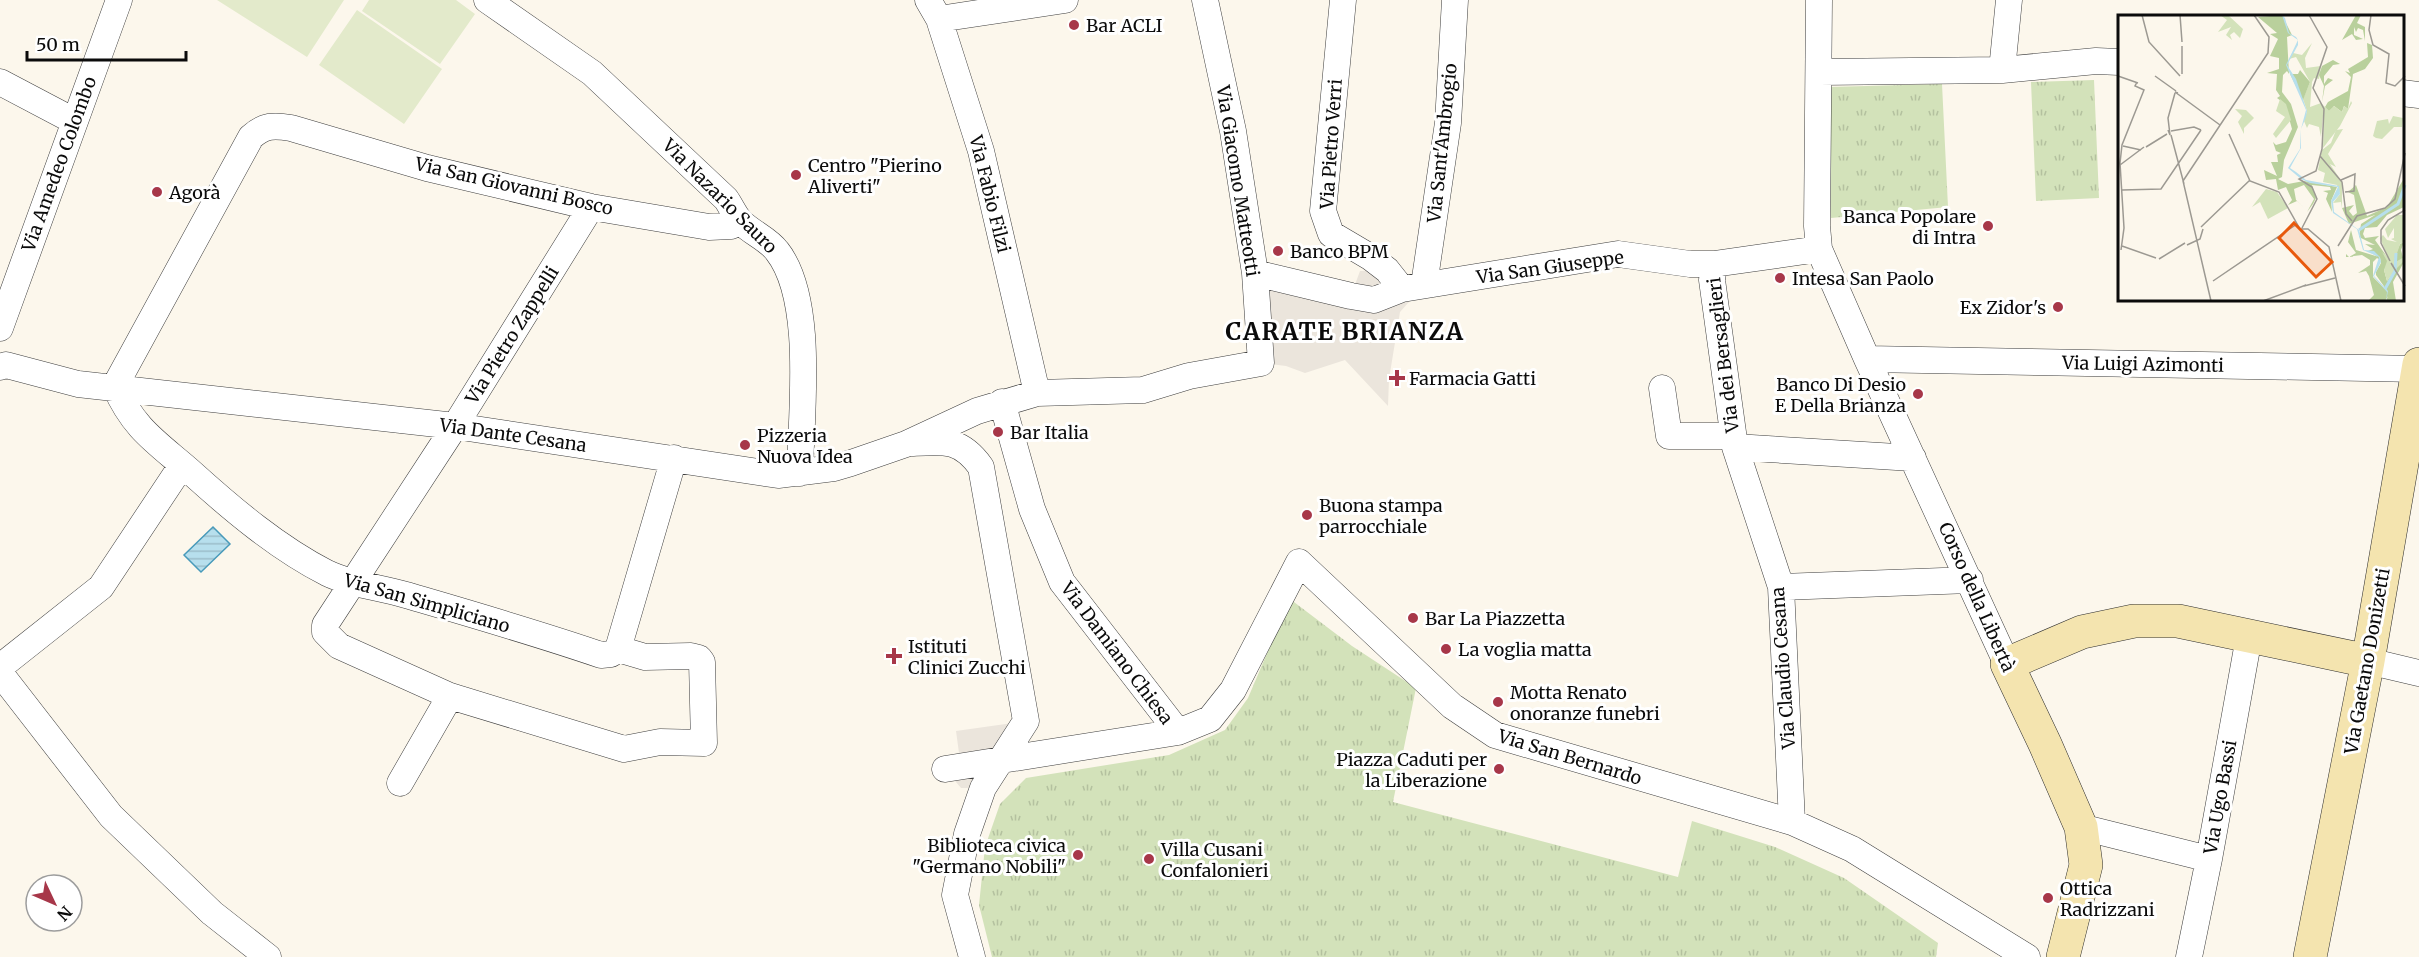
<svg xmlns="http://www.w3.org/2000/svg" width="2419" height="957" font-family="Merriweather,serif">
<defs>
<pattern id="park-tufts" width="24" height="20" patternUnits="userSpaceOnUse" patternTransform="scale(1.5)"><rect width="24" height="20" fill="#d3e2ba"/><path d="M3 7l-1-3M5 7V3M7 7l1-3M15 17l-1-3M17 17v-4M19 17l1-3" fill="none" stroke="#b4c19f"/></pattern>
<pattern id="water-rules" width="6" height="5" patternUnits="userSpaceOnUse" patternTransform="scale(1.5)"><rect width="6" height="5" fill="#b7dfed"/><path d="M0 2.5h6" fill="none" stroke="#9cbeca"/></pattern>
</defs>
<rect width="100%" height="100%" fill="#fcf7ec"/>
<path fill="url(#park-tufts)" d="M 2094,80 L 2099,198 L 2036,201 L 2031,82 Z
M 1942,84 L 1948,207 L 1831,218 L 1829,87 Z
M 1290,599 L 1352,646 L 1416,688 L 1393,802 L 1678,877 L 1692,821 L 1775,847 L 1844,878 L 1938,943 L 1936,957 L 992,957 L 979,905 L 985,847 L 1000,804 L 1026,778 L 1169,755 L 1225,730 L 1248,698 Z"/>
<path fill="#e3eacb" d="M 217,0 L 344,0 L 307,57 Z
M 369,0 L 456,0 L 475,14 L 440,64 L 362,11 Z
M 357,10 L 442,69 L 404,124 L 319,65 Z"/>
<path fill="#ebe5dc" d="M 1387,270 L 1424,285 L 1400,312 L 1389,379 L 1388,406 L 1345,360 L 1305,373 L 1286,366 L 1261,363 L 1260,281 L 1349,301 L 1360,271 Z
M 1026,721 L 983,788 L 961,788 L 945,769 L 959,753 L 956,731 Z"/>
<path fill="url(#water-rules)" stroke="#489aba" stroke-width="1.5" d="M 213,527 L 230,544 L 201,572 L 184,555 Z"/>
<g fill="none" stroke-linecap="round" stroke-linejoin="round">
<defs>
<path id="street" d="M 487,0 L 592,73 L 726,199 C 731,206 735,216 741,222 C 752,233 768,239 777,251 C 815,299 801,413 800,473
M 928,0 L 939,19 L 981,151 L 1037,393
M 1343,0 L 1323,211 L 1331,234 L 1370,257 L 1387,270 L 1402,289
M 1819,0 L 1817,226 L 1819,249 L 1867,359 L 2007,664
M 939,19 L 1065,0
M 2002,70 L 2009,0
M 1820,72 L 2002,70 L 2096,61 L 2119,62
M 0,82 L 74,121
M 2402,93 L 2419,95
M 591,207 L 455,426 L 325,625 L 325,632 L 339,646 L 450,696 L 624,749 L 660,742 L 704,743 L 702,662 L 699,658 L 691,656 L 645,657 L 618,649
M 1714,264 L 1712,280 L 1735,447
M 1255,273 L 1351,296 L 1374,300 L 1402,289 L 1618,254 L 1690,264 L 1714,264 L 1819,249
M 1424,285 L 1448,123 L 1455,0
M 0,328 L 119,0
M 1867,359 L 2419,369
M 0,367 L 6,365 L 78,384 L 455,426 L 778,475 L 834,468 L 851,463 L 906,444 L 977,411 L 1037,393 L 1143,390 L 1189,376 L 1261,363 L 1255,273 L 1233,131 L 1205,0
M 115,386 L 251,137 C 264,125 274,125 291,128 L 427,168 L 591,207 L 709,227 L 731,226 L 741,222
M 115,386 C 134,430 158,443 192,473 C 233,510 278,548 327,573 C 352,585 379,587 406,595 C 471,614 537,633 601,655 L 611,654 L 618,649
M 1662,388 L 1669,436 L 1733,436
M 1002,402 L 1032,509 L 1062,582 L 1178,732
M 913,443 C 945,441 961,439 981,467 L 1026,721 L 983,788 L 967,834 L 955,895 L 972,957
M 1781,587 L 1970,580
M 618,649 L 674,458
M 2368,661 L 2419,673
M 0,667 L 101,587 L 182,465
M 0,673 L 111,816 L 212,913 L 268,957
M 945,769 L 1178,732 L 1210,719 L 1233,690 L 1299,562 L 1452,706 L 1495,735 L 1792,822 L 1852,849 L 2027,957
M 400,783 L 450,696
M 1792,822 L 1781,587 L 1735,447 L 1913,458
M 2081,827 L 2209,859
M 2189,957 L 2209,859 L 2249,637"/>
<path id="secondary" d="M 2063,957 L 2086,865 L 2081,827 L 2045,744 L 2007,664 L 2082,632 L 2134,621 L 2178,621 L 2368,661
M 2310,957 L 2368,661 L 2419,364"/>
</defs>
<use href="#street" stroke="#3e3e3e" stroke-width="27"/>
<use href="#secondary" stroke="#2d2d2d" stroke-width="34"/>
<use href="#street" stroke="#fff" stroke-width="26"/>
<use href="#secondary" stroke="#f4e4af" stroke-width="33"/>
</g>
<g fill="#a73749" stroke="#fff" stroke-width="2">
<circle cx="1074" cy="25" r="6"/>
<circle cx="796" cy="175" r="6"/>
<circle cx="157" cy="192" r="6"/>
<circle cx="1988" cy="226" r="6"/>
<circle cx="1278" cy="251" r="6"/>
<circle cx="1780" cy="278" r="6"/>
<circle cx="2058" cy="307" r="6"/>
<path d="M1394 369h6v6h6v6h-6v6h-6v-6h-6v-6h6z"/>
<circle cx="1918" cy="394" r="6"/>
<circle cx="998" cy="432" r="6"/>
<circle cx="745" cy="445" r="6"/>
<circle cx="1307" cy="515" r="6"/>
<circle cx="1413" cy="618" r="6"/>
<circle cx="1446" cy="649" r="6"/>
<path d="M891 647h6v6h6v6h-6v6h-6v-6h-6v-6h6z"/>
<circle cx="1498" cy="702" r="6"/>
<circle cx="1499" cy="769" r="6"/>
<circle cx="1078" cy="855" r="6"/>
<circle cx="1149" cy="859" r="6"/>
<circle cx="2048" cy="898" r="6"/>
</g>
<g text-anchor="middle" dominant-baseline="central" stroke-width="6" stroke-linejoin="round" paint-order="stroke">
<g font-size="18" fill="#0b0b0b" stroke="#fff" text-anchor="start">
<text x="1086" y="25">Bar ACLI</text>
<text x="808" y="165">Centro "Pierino<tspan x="808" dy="21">Aliverti"</tspan></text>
<text x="169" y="192">Agorà</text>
<text x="1976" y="216" text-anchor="end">Banca Popolare<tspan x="1976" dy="21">di Intra</tspan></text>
<text x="1290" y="251">Banco BPM</text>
<text x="1792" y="278">Intesa San Paolo</text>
<text x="2046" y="307" text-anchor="end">Ex Zidor's</text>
<text x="1409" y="378">Farmacia Gatti</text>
<text x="1906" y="384" text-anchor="end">Banco Di Desio<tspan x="1906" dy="21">E Della Brianza</tspan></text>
<text x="1010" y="432">Bar Italia</text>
<text x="757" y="435">Pizzeria<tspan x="757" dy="21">Nuova Idea</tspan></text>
<text x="1319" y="505">Buona stampa<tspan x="1319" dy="21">parrocchiale</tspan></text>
<text x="1425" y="618">Bar La Piazzetta</text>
<text x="908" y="646">Istituti<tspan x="908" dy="21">Clinici Zucchi</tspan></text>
<text x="1458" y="649">La voglia matta</text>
<text x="1510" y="692">Motta Renato<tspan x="1510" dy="21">onoranze funebri</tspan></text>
<text x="1487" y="759" text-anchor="end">Piazza Caduti per<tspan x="1487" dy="21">la Liberazione</tspan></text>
<text x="1066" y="845" text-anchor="end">Biblioteca civica<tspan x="1066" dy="21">"Germano Nobili"</tspan></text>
<text x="1161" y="849">Villa Cusani<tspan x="1161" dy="21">Confalonieri</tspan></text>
<text x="2060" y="888">Ottica<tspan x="2060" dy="21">Radrizzani</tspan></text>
</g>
<g font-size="18" fill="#0b0b0b" stroke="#fff">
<text transform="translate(1442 143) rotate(-84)">Via Sant'Ambrogio</text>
<text transform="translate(1331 144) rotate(-86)">Via Pietro Verri</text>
<text transform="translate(59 164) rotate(-70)">Via Amedeo Colombo</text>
<text transform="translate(1238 181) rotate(81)">Via Giacomo Matteotti</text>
<text transform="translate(514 186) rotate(13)">Via San Giovanni Bosco</text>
<text transform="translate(990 194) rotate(76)">Via Fabio Filzi</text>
<text transform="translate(720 196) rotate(45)">Via Nazario Sauro</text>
<text transform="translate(1550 267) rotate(-8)">Via San Giuseppe</text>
<text transform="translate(512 335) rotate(-58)">Via Pietro Zappelli</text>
<text transform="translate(1723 355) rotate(-97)">Via dei Bersaglieri</text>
<text transform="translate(2143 364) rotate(1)">Via Luigi Azimonti</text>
<text transform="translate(513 435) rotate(8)">Via Dante Cesana</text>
<text transform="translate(1977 597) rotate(66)">Corso della Libertà</text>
<text transform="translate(427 603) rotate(16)">Via San Simpliciano</text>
<text transform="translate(1117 653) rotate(53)">Via Damiano Chiesa</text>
<text transform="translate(2367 661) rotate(-80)">Via Gaetano Donizetti</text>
<text transform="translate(1783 668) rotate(-94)">Via Claudio Cesana</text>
<text transform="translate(1570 757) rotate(17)">Via San Bernardo</text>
<text transform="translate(2220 797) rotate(-80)">Via Ugo Bassi</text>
</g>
<g font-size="24" font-weight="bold" letter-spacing="1.5" fill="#0b0b0b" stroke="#fff">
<text x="1345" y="331">CARATE BRIANZA</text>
</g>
</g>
<g transform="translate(2118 15)">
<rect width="286" height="286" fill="#fcf7ec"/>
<path d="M 102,0 L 111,1 L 125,14 L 122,23 L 116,17 L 112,20 L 114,25 L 108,20 L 113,12 L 100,17 L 109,5 ZM 194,28 L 187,43 L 188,53 L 203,51 L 201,64 L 196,63 L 194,67 L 192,92 L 203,88 L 212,97 L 205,101 L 203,122 L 201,112 L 191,109 L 189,113 L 186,106 L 189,96 L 185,84 L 192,67 L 178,42 L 171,44 L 175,38 L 184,40 ZM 225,114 L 210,139 L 218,152 L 212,149 L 224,167 L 224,193 L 223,187 L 215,188 L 222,179 L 219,170 L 205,167 L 207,158 L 200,155 L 204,135 L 213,128 L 218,115 Z" fill="#d3e2ba"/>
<path d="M 164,0 L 174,20 L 169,22 L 171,59 L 169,56 L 165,60 L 164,77 L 173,89 L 180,112 L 166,145 L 164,162 L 160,164 L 170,169 L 186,166 L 219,172 L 213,186 L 214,197 L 208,184 L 210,178 L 205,176 L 213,175 L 212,172 L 194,170 L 198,183 L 195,189 L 189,197 L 196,184 L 186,170 L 176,174 L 178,185 L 188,194 L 179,186 L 170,190 L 174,185 L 168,172 L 160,175 L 158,164 L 148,165 L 146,155 L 159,161 L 153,147 L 160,147 L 159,140 L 163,138 L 158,136 L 155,127 L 158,130 L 168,127 L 174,114 L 167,89 L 159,83 L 162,81 L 158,75 L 159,59 L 149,58 L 161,54 L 161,43 L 152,41 L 160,24 L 152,19 L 159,18 L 140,2 ZM 238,0 L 243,0 L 239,8 L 247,12 L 247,26 L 245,15 L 240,13 L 238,17 L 236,12 L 236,20 L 245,24 L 238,25 L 234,19 L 224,25 ZM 249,28 L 254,30 L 255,43 L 247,54 L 235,59 L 230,94 L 226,91 L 224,97 L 216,91 L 212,97 L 207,92 L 210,87 L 230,76 L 233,62 L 227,56 L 232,58 L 230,54 L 250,42 ZM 215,45 L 222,49 L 215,50 L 206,61 L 206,69 L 210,63 L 215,65 L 207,71 L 204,87 L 206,71 L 201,60 L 204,51 ZM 182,55 L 192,67 L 185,85 L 172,59 L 180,59 ZM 286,138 L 286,192 L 269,200 L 259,212 L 247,213 L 245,219 L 247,223 L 261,221 L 257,225 L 272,246 L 266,255 L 269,266 L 277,255 L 274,248 L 282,229 L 286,227 L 283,235 L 286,247 L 275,267 L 278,286 L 268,286 L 270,281 L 267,286 L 250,286 L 256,280 L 251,261 L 248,256 L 240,258 L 252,250 L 252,245 L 244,240 L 228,242 L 228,239 L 231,242 L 238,238 L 230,227 L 233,215 L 238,235 L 261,242 L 262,245 L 259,243 L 255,247 L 255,262 L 270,277 L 258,260 L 258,257 L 263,248 L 262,243 L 250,236 L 255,234 L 247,229 L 257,230 L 241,222 L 243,209 L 257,200 L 231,209 L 224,193 L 236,190 L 231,196 L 235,201 L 239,198 L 236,180 L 230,177 L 238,170 L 249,201 L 269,192 L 285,165 Z" fill="#b9d09c"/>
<path d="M 148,174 L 159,177 L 170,193 L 150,204 L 142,187 L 134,192 Z" fill="#d3e2ba"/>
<path d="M 162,84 L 168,89 L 173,105 L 158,123 L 155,119 L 167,102 L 158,96 ZM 233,86 L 234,88 L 222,111 L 205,133 L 206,100 L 216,91 L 224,97 L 226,91 L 230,94 ZM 117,94 L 128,95 L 136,103 L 126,113 L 126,119 L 120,107 L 124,101 ZM 275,101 L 285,103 L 284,112 L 276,112 L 264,124 L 258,123 L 255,121 L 259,106 L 270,104 L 271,109 ZM 279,200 L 286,200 L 286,227 L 282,229 L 276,248 L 286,242 L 286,246 L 278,254 L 274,247 L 277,255 L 269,266 L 266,255 L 269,246 L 264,237 L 270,242 L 262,223 L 265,220 L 269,225 L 279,227 L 273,224 L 276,223 L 276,213 L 270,223 L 267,214 Z" fill="#d3e2ba"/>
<path d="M 164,0 L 167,3 L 171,18 L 178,22 L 180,25 L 180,30 L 169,50 L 178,64 L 189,96 L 188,102 L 183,114 L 183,133 L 172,153 L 178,157 L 188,165 L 221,171 L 222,179 L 215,187 L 216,197 L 241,215 L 246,235 L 256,236 L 262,242 L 263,247 L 256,261 L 270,276 L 268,286 L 269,277 L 255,261 L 261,242 L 245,235 L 239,214 L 215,198 L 213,186 L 220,172 L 192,168 L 183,164 L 170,153 L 182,134 L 183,114 L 188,95 L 168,50 L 180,25 L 170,18 Z" fill="#b7dfed"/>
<path fill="none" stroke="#b7dfed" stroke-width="3" d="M 241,215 L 280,189 L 287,170M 267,274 L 277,256 L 278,238"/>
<path fill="none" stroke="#9c9992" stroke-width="1.5" d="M 24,0 L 31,27 L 62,61M 62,0 L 64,27M 253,0 L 251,15 L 255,30 L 271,39 L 268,68 L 277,71 L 287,61M 64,59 L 64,31M 0,61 L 20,68M 37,61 L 58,76M 60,78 L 57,77 L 102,110M 50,115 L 52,120 L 50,103 L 57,78M 53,116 L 76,112 L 83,115M 111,119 L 132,166 L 161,177 L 182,214 L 190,214 L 211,232 L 223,286M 53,120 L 66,169M 5,131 L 23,135M 28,132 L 49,119M 202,141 L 224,167 L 228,199 L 234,206M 2,148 L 4,130 L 26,75 L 17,71 L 19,67M 2,148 L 6,213 L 3,235M 2,150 L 26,132M 223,165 L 237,159 L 236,176 L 227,177M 4,175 L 43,174 L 83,115M 83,212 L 132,165M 184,213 L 199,184 L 194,172 L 181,164 L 198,156 L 204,134 L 206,94 L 195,73 L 209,32 L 191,0M 69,230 L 82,224 L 85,214M 4,231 L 38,243M 220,231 L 239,201 L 267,193 L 277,184 L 287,138M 41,244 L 67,228M 272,246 L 263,228 L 263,215 L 270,205 L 287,195M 273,248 L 287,271M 95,266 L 179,209M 186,271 L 217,263M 93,286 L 65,166 L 150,38 L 151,22 L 136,0M 145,286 L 188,270"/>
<path fill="#e8590c" fill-opacity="0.15" stroke="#e8590c" stroke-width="3" d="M 176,208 L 214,247 L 198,262 L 161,223 Z"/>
<rect width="286" height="286" fill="none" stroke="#0b0b0b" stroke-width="3"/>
</g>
<g transform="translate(54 903) rotate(134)"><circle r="28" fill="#ffffff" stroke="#9d9d9d" stroke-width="1.5"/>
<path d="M0-4.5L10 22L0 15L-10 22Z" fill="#a73749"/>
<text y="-9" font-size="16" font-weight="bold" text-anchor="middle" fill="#0b0b0b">N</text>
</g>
<path d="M27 51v9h159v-9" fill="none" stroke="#0b0b0b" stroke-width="3"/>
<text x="36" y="51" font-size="18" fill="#0b0b0b" stroke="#ffffff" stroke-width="4.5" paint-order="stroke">50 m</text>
</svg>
